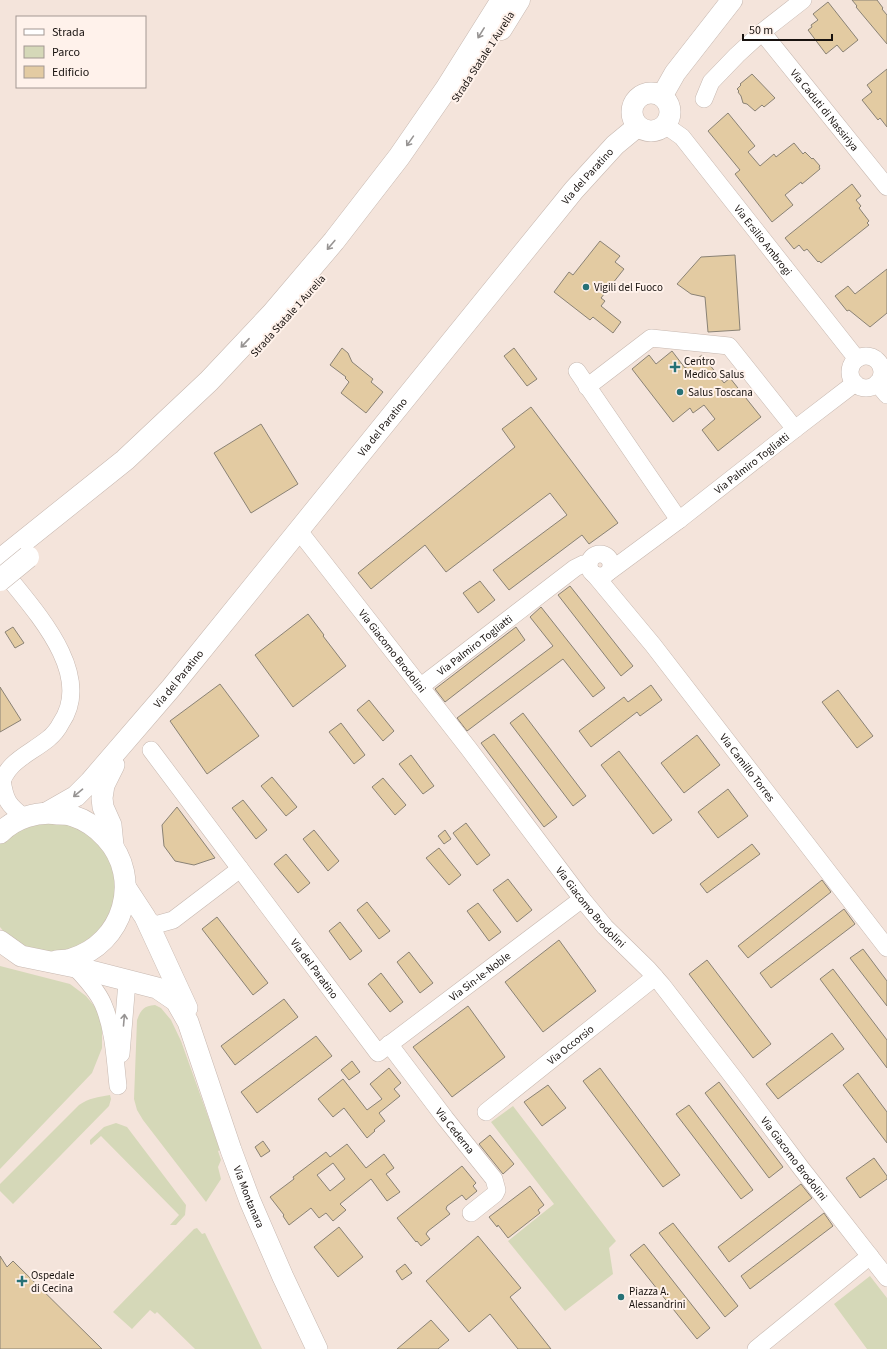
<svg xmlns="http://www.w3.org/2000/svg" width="887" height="1349" font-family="'Source Sans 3',sans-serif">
<rect width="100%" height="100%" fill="#f4e4db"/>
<path fill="#d5d8b8" d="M 60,818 L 106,846 L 119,888 L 103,928 L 76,948 L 55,952 L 44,952 L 23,946 L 5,933 L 0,927 L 0,842 L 17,827 Z
M 0,966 L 70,984 L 86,996 L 96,1008 L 102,1025 L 102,1048 L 92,1073 L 0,1169 Z
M 155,1005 L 161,1008 L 171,1020 L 181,1041 L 220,1150 L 218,1151 L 221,1160 L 218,1167 L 221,1179 L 206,1202 L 143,1120 L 137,1110 L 134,1099 L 137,1020 C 141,1010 143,1006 155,1005 Z
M 110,1095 L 111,1099 L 109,1106 L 13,1204 L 0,1191 L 0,1184 L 79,1105 C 89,1098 98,1097 110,1095 Z
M 513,1106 L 616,1241 L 609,1248 L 613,1274 L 565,1311 L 508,1241 L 554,1204 L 491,1122 Z
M 116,1123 L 127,1127 L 186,1205 L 185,1215 L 176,1225 L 170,1225 L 179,1215 L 101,1136 L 91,1145 L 90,1144 L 90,1140 L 104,1127 Z
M 197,1228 L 202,1234 L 205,1233 L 262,1349 L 195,1349 L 157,1312 L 155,1314 L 150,1310 L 132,1329 L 113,1312 L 194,1229 Z
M 870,1276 L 887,1298 L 887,1349 L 867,1349 L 834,1304 Z"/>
<path fill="#e3cba2" stroke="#8a8275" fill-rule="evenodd" d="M 852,0 L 877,0 L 883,8 L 882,9 L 887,15 L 887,44 L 856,7 L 857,6 Z
M 828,2 L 858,40 L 843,52 L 837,45 L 826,54 L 808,30 L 812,27 L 811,25 L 818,20 L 813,14 Z
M 887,69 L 887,127 L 880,118 L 878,120 L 862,100 L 872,92 L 867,85 Z
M 752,74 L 775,98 L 764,107 L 762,105 L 755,111 L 747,104 L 743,103 L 741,96 L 738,92 L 739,91 L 737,89 L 741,85 L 740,84 Z
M 728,113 L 755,146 L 748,152 L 760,166 L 774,154 L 776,157 L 794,143 L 803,154 L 805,152 L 812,159 L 813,158 L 820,166 L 819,167 L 820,169 L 802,184 L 801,182 L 785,195 L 793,205 L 772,222 L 735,174 L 740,170 L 708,131 Z
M 852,184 L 861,196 L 856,200 L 861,206 L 859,208 L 869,221 L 867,223 L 869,225 L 821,263 L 819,261 L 818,262 L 807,249 L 804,251 L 799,245 L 794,249 L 785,238 Z
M 600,241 L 620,256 L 615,262 L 624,269 L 601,298 L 605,301 L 601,306 L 621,322 L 613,333 L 593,317 L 590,320 L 554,292 L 569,272 L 573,275 Z
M 735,255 L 740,330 L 708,332 L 705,297 L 691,294 L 677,284 L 701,257 Z
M 887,269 L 887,313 L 870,327 L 849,310 L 847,311 L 835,296 L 848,286 L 855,294 Z
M 342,348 L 348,353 L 352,362 L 373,379 L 371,382 L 383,392 L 366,413 L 341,393 L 349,382 L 345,378 L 346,377 L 330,365 Z
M 514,348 L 537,379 L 527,386 L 504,356 Z
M 672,351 L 685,368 L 702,355 L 724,383 L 730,378 L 761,417 L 718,451 L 702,430 L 715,419 L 704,405 L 693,413 L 690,408 L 673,422 L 632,369 L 649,355 L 656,364 Z
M 531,407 L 618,523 L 589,544 L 582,535 L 509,590 L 493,570 L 567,515 L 550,493 L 446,572 L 425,545 L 371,589 L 358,573 L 515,447 L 502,429 Z
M 261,424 L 298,484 L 251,513 L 214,453 Z
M 480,581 L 495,600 L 478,613 L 463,593 Z
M 570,586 L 633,666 L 621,676 L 558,595 Z
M 541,607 L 605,688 L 593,697 L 563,659 L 467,731 L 457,718 L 553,646 L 530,617 Z
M 308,614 L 324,635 L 323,636 L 346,666 L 293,707 L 255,655 Z
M 13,627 L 24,643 L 15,648 L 5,632 Z
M 516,627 L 525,640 L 445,702 L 435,689 Z
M 220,684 L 259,736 L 207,774 L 170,721 Z
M 651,685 L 662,700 L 640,716 L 637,712 L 591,747 L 579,731 L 624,697 L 628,702 Z
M 0,687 L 21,720 L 0,732 Z
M 838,690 L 873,736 L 857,748 L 822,702 Z
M 369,700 L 394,731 L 383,741 L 357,710 Z
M 523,713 L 586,796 L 573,806 L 510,723 Z
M 341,723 L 365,755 L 354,764 L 329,732 Z
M 494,734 L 557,817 L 544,827 L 481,743 Z
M 697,735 L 720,765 L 684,793 L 661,763 Z
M 619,751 L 672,820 L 653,834 L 601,765 Z
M 411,755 L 434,786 L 423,794 L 399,764 Z
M 272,777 L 297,807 L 286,816 L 261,786 Z
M 383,778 L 406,805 L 395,815 L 372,787 Z
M 728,789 L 748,816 L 718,838 L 698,812 Z
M 243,800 L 267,830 L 256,839 L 232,808 Z
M 177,807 L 215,858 L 194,865 L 175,861 L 164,846 L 162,825 Z
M 466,823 L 490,855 L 477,865 L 453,833 Z
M 314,830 L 339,861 L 328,871 L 303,839 Z
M 445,830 L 451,839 L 444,844 L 438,836 Z
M 752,844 L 760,854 L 707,893 L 700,884 Z
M 439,848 L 461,875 L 449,885 L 426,858 Z
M 286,854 L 310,883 L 298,893 L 274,864 Z
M 508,879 L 532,910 L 517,922 L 493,890 Z
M 822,880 L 831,892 L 748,958 L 738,946 Z
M 367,902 L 390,931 L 379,939 L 357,910 Z
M 478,903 L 501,932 L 489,941 L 467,911 Z
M 844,909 L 855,924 L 771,988 L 760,973 Z
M 217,917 L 268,983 L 253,995 L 202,929 Z
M 340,922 L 362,951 L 350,960 L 329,931 Z
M 559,940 L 596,991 L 543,1032 L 505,982 Z
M 863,949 L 887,981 L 887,1006 L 850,958 Z
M 409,952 L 433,983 L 420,993 L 397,962 Z
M 707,960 L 771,1044 L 753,1058 L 689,974 Z
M 833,969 L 887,1040 L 887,1068 L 820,979 Z
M 381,973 L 403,1002 L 390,1012 L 368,984 Z
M 284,999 L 298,1017 L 235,1065 L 221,1046 Z
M 468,1006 L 505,1057 L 452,1097 L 413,1047 Z
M 832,1033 L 844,1049 L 778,1099 L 766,1084 Z
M 316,1036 L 332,1056 L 257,1113 L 241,1092 Z
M 352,1061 L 360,1072 L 349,1080 L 341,1070 Z
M 389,1068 L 401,1083 L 394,1089 L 400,1096 L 379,1113 L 385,1121 L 374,1130 L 375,1131 L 367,1138 L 344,1108 L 333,1117 L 318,1099 L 343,1079 L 367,1110 L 382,1099 L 370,1084 Z
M 600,1068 L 680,1175 L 663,1187 L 583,1081 Z
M 858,1073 L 887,1112 L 887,1143 L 843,1085 Z
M 719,1082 L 783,1167 L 769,1178 L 705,1093 Z
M 548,1085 L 566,1108 L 542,1126 L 524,1102 Z
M 689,1105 L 753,1190 L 741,1199 L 676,1114 Z
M 490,1135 L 514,1164 L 503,1174 L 479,1144 Z
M 263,1141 L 270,1151 L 261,1157 L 255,1147 Z
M 347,1144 L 366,1168 L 384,1154 L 394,1168 L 386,1174 L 400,1192 L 387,1201 L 371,1179 L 340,1204 L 346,1210 L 333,1221 L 326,1213 L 319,1218 L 311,1208 L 289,1225 L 283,1216 L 284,1215 L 270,1197 L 294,1179 L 293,1177 L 326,1152 L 330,1157 ZM 333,1163 L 345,1179 L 330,1191 L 317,1175 Z
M 874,1158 L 887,1176 L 887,1179 L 860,1198 L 846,1178 Z
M 462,1166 L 476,1183 L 473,1186 L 477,1191 L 466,1200 L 462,1195 L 447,1206 L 446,1209 L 450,1214 L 428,1231 L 426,1234 L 430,1239 L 421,1246 L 417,1241 L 416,1242 L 397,1218 Z
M 801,1184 L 812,1198 L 729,1262 L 718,1247 Z
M 530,1186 L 544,1205 L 538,1210 L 540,1213 L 508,1238 L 498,1225 L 497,1227 L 489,1217 Z
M 824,1213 L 833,1226 L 750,1289 L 741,1276 Z
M 673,1223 L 738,1306 L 725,1317 L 659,1233 Z
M 339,1227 L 363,1257 L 338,1277 L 314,1247 Z
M 478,1236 L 521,1288 L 510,1297 L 551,1349 L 518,1349 L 490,1314 L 469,1332 L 426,1281 Z
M 644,1244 L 710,1328 L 697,1339 L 630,1255 Z
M 0,1256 L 7,1267 L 13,1261 L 102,1349 L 0,1349 Z
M 405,1264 L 412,1273 L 402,1280 L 396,1271 Z
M 431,1320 L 449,1340 L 438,1349 L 397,1349 Z"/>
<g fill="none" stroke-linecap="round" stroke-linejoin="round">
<defs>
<g id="minor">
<path id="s1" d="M 762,32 L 887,187"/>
<path d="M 704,99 L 711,82 L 737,55 L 762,32 L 803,0"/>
<path id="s2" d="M 665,125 L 682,137 L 857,359"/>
<circle cx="866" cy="372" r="16"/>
<path d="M 577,371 L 679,520"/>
<path d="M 877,383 L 887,395"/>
<path d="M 587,387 L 651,338 L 729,346 L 795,429"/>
<path id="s3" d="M 299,531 L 469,749 L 582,899 L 605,927 L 648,969 L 662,985 L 736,1081 L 801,1168 L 887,1278"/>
<circle cx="600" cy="565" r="11"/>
<path d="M 0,567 C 30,606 96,672 61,723 C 58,729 53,735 48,739 C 28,755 7,761 0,787"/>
<path id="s4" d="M 610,571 L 679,520 L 795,429 L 855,383"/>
<path id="s5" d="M 594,574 L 653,645 L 887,948"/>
<path id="s6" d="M 420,687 L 575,568 L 583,564 L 589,564"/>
<path id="s7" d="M 151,750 L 378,1053 L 582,899"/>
<path d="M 2,780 C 5,800 8,805 24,817"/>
<path d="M 145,917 L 155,925 L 173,920 L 240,869"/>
<path d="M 75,967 C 85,978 97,990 103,1004 C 114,1029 115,1059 118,1086"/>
<path id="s8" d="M 389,1044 L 445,1118 L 494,1179 L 497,1190 L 495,1194 L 471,1213"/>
<path d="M 121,1054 L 127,982"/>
<path id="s9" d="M 486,1112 L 655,977"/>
<path d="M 756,1349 L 870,1256"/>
</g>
<g id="major">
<circle cx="651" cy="112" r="19"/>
<path d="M 662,96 L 675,73 L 732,0"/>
<path id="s10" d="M 48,812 L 76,796 L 90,782 L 171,688 L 574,190 L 615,145 L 638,126"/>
<path d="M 0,833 C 15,818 37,811 58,814 C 63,814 69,814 73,816 C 86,820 97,828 106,838 C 143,878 124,944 71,959 C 66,961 61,960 56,961"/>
<path d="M 113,845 L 111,825 L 103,807 L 102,798 L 104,785 L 114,765"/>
<path d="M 126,888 L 145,917 L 187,1008"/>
<path id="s11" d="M 0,941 L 21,956 L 75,967 L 157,988 L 176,1001 L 188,1022 L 231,1150 L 250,1201 L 283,1277 L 317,1349"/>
</g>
<path id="highway" d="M 501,29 L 519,0
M 0,560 L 125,460 L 209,381 L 272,314 L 334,241 L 399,157 L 446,89 L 502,0"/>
</defs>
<use href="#minor" stroke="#c7b8b0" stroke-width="18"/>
<use href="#major" stroke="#c7b8b0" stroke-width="22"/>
<use href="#highway" stroke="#c7b8b0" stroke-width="23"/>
<use href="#minor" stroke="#fff" stroke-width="17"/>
<use href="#major" stroke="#fff" stroke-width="21"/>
<use href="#highway" stroke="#fff" stroke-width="22"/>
<defs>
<path id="highway-bridge" d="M 0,580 L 28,557"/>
</defs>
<use href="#highway-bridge" stroke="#c7b8b0" stroke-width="23" stroke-linecap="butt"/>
<use href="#highway-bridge" stroke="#fff" stroke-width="22"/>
</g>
<defs><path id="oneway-shaft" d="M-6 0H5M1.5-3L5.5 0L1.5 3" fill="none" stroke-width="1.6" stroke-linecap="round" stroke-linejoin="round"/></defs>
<g stroke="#979493">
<use href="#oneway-shaft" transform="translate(481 33) rotate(122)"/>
<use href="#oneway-shaft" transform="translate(410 141) rotate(125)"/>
<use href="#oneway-shaft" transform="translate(331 245) rotate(130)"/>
<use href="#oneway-shaft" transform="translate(245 343) rotate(133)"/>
<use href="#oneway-shaft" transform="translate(78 793) rotate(140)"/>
<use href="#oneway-shaft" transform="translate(124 1020) rotate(-85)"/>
</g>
<g fill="#267176" stroke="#fff2eb" stroke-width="1.5">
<circle cx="586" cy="287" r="4"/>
<path d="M673 361h4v4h4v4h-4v4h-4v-4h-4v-4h4z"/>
<circle cx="680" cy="392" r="4"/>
<path d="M20 1275h4v4h4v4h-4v4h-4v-4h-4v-4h4z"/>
<circle cx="621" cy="1297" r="4"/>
</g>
<g text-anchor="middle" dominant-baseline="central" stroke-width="4" stroke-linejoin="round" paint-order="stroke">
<g font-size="11" fill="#18120f" stroke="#fff2eb">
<text transform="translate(483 57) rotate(-57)">Strada Statale 1 Aurelia</text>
<text stroke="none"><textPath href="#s1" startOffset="100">Via Caduti di Nassiriya</textPath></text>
<text stroke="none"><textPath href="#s10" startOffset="836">Via del Paratino</textPath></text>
<text stroke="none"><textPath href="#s2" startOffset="152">Via Ersilio Ambrogi</textPath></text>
<text transform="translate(288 316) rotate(-48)">Strada Statale 1 Aurelia</text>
<text stroke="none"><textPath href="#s10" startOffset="512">Via del Paratino</textPath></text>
<text stroke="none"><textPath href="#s4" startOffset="178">Via Palmiro Togliatti</textPath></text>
<text stroke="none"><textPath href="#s6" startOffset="69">Via Palmiro Togliatti</textPath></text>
<text stroke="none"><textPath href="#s3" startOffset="152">Via Giacomo Brodolini</textPath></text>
<text stroke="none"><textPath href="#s10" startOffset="188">Via del Paratino</textPath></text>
<text stroke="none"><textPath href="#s5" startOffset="247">Via Camillo Torres</textPath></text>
<text stroke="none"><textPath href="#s3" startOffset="476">Via Giacomo Brodolini</textPath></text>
<text stroke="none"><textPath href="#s7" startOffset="273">Via del Paratino</textPath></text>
<text stroke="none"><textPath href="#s7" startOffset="506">Via Sin-le-Noble</textPath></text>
<text stroke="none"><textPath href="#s9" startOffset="108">Via Occorsio</textPath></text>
<text stroke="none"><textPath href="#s8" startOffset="109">Via Cederna</textPath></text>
<text stroke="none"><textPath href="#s3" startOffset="800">Via Giacomo Brodolini</textPath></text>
<text stroke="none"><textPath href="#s11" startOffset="398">Via Montanara</textPath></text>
</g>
<g font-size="11" fill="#18120f" stroke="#fff2eb" text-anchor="start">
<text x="594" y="287">Vigili del Fuoco</text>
<text x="684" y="361">Centro<tspan x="684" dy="13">Medico Salus</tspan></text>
<text x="688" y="392">Salus Toscana</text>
<text x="31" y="1275">Ospedale<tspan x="31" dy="13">di Cecina</tspan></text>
<text x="629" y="1291">Piazza A.<tspan x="629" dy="13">Alessandrini</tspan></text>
</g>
</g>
<rect x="16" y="16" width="130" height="72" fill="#fff2eb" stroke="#a39893"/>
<rect x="24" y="29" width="20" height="6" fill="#ffffff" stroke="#a39893"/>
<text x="52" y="36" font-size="12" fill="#18120f">Strada</text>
<rect x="24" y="46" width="20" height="12" fill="#d5d8b8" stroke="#a39893"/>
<text x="52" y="56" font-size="12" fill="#18120f">Parco</text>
<rect x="24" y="66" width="20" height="12" fill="#e3cba2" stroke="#a39893"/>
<text x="52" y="76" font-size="12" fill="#18120f">Edificio</text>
<path d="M743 34v6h89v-6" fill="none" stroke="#18120f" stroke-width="2"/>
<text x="749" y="34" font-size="12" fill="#18120f" stroke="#fff2eb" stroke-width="3" paint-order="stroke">50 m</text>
</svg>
